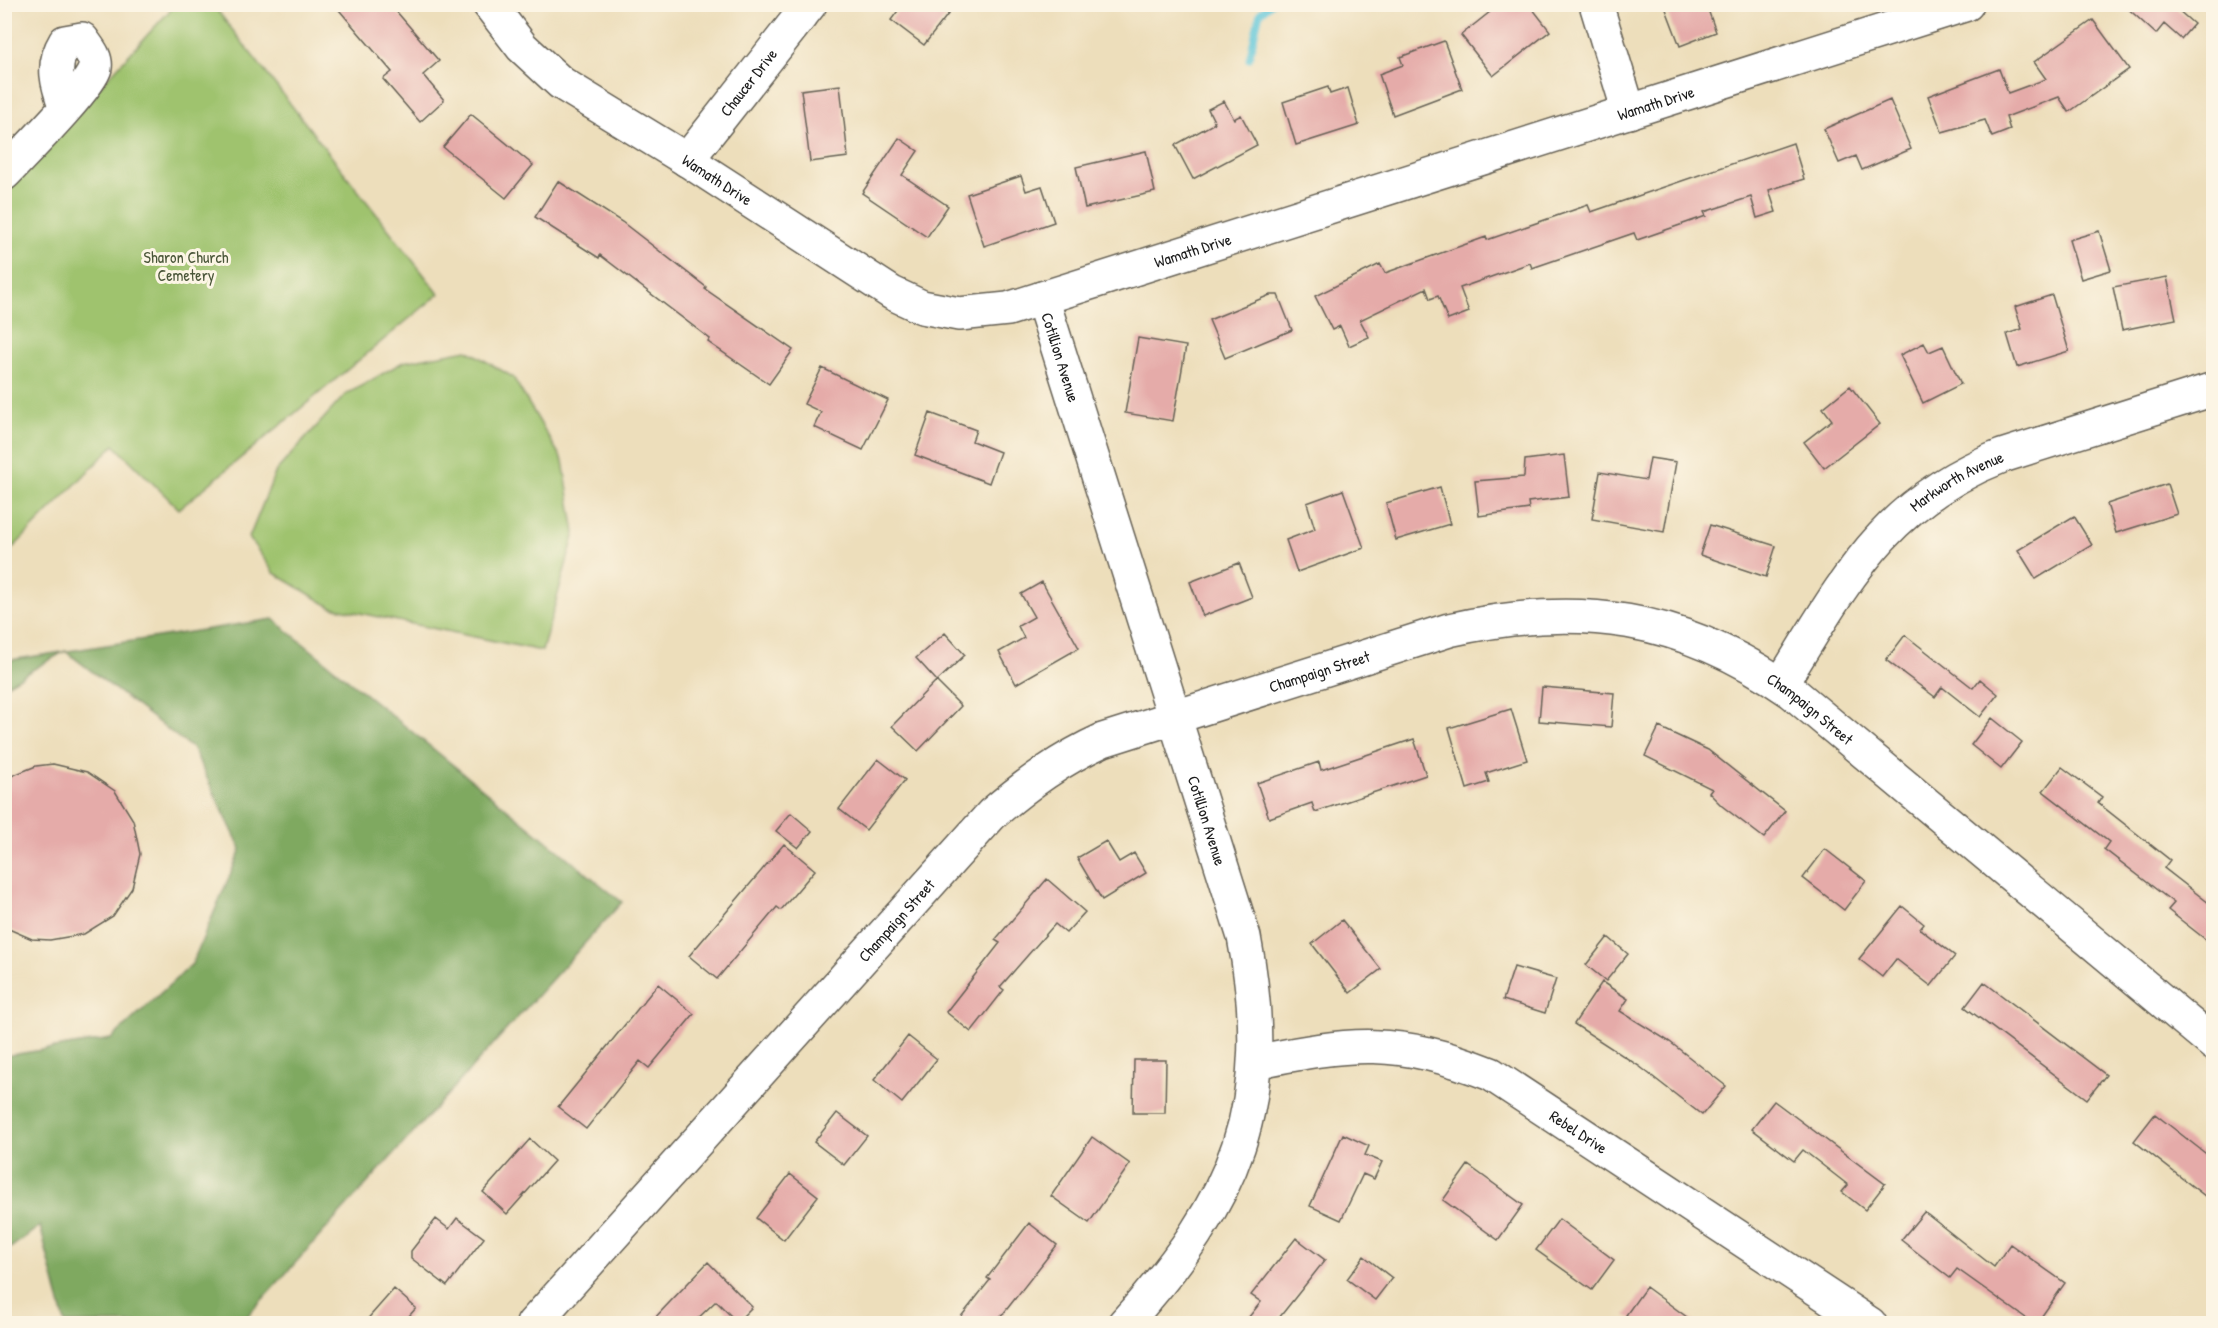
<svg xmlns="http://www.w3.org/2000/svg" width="2218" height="1328" font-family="'Patrick Hand',sans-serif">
<rect width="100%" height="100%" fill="#fcf5e5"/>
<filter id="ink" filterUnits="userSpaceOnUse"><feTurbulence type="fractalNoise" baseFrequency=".0167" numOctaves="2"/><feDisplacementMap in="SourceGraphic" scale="12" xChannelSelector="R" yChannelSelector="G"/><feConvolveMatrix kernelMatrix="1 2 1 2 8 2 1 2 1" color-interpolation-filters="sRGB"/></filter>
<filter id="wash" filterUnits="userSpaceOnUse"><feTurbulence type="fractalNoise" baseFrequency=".008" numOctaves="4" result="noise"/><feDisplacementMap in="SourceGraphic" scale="24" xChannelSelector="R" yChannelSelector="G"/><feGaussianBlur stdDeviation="1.35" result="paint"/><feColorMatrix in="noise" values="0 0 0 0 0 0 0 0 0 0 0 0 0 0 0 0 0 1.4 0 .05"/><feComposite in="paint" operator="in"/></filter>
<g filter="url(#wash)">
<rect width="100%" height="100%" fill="#eddebb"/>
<path fill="#9fc36e" stroke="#5e7045" stroke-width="1.5" d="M 175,5 L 213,5 L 439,294 L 179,509 L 114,445 L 5,556 L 4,190 Z
M 467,350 L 513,377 L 563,461 L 575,533 L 542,651 L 331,607 L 274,573 L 249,538 L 276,471 L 345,395 L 403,362 Z"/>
<path fill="#7fa961" stroke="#4e623e" stroke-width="1.5" d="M 273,619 L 622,902 L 241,1323 L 65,1323 L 40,1226 L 5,1252 L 5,1056 L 111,1039 L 192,964 L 241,849 L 193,749 L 65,651 L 5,686 L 5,661 Z"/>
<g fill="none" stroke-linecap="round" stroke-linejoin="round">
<path stroke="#5dc6d9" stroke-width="7" d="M 1249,59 L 1260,13 L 1271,4"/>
</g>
<g id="blocks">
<path fill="#e5aba9" d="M 334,4 L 390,4 L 439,61 L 423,75 L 444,100 L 420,122 L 383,79 L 392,72 Z
M 903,4 L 956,4 L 924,45 L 891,20 Z
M 1500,4 L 1529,4 L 1550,31 L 1493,76 L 1461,35 Z
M 1664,4 L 1706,4 L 1716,32 L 1680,46 Z
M 2123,4 L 2182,4 L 2177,9 L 2194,24 L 2181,39 L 2164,24 L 2156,34 Z
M 2093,20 L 2129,69 L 2069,112 L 2059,97 L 2006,117 L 2010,130 L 1992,137 L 1985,120 L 1942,132 L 1928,96 L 1999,69 L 2008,93 L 2046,79 L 2034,62 Z
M 1444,41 L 1462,89 L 1393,115 L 1379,74 L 1403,65 L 1400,57 Z
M 840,85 L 848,157 L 810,162 L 801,90 Z
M 1328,87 L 1330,94 L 1348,88 L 1359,125 L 1296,145 L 1283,102 Z
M 1890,100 L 1911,149 L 1862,170 L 1856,156 L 1839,163 L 1824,129 Z
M 1224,101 L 1234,119 L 1241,115 L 1257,145 L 1193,179 L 1175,145 L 1215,123 L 1208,109 Z
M 471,114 L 533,165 L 506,198 L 443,147 Z
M 899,138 L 918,151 L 902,175 L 948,206 L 927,237 L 862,193 Z
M 1793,143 L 1804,179 L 1769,190 L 1776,212 L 1757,218 L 1751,197 L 1704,212 L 1706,216 L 1637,240 L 1634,233 L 1532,268 L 1530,263 L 1460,288 L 1469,312 L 1448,320 L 1438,296 L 1430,299 L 1426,288 L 1360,320 L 1369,337 L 1349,346 L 1340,326 L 1332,330 L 1315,296 L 1380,264 L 1385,273 L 1486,237 L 1487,240 L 1588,205 L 1591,212 Z
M 1146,151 L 1155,192 L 1085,208 L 1076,167 Z
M 1021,176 L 1026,191 L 1042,186 L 1054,222 L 984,246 L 967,194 Z
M 558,181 L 622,222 L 706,287 L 705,289 L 793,350 L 769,384 L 708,342 L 710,339 L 600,255 L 599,258 L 535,217 Z
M 2099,231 L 2111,270 L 2081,279 L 2069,240 Z
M 2167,277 L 2176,319 L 2122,330 L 2113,287 Z
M 1270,295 L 1278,295 L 1292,330 L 1225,358 L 1209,320 Z
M 2052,295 L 2069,351 L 2017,367 L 2007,334 L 2022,329 L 2015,307 Z
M 1138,338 L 1186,346 L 1173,421 L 1125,413 Z
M 1924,343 L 1929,352 L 1943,346 L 1961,384 L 1923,403 L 1900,355 Z
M 822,368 L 888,400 L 863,450 L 814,427 L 821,412 L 804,404 Z
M 1850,386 L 1880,424 L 1824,468 L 1804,442 L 1832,420 L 1823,408 Z
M 930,413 L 976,430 L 972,441 L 1000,452 L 989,483 L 915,455 Z
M 1564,455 L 1569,497 L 1528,502 L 1529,509 L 1479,516 L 1475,481 L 1524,477 L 1525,460 Z
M 1650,458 L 1676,462 L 1664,532 L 1592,519 L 1600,472 L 1646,480 Z
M 2167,484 L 2177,514 L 2116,533 L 2107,504 Z
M 1440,487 L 1450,524 L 1396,540 L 1386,503 Z
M 1343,490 L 1364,548 L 1297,572 L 1286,540 L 1315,529 L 1307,503 Z
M 2074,516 L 2092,545 L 2036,579 L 2018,550 Z
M 1710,525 L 1776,546 L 1766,577 L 1700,555 Z
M 1239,563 L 1252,597 L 1203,616 L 1190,582 Z
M 1042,582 L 1079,648 L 1016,684 L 999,652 L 1024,638 L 1018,626 L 1034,617 L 1021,594 Z
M 945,633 L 965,655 L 937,681 L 916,658 Z
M 1905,635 L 1973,688 L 1980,679 L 1998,694 L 1980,717 L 1942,687 L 1935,697 L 1886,660 Z
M 936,681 L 961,706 L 918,751 L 892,726 Z
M 1542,687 L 1614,693 L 1611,727 L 1539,721 Z
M 1511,709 L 1527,760 L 1486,773 L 1489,782 L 1467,789 L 1449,728 Z
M 1992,718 L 2022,742 L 2001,769 L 1971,745 Z
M 1659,727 L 1708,750 L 1785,811 L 1764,838 L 1722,806 L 1709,793 L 1712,789 L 1645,756 Z
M 1414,739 L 1426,775 L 1315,812 L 1312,803 L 1269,818 L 1257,783 L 1319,762 L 1321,770 Z
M 878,759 L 905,780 L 866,830 L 839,809 Z
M 53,764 L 87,772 L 115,791 L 133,820 L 140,854 L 132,888 L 113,916 L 84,934 L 50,940 L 32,939 L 4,927 L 4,779 L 36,766 Z
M 2062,767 L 2102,797 L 2098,803 L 2170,860 L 2164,868 L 2214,907 L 2214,946 L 2168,910 L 2174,903 L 2104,849 L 2109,842 L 2043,791 Z
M 791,813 L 812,831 L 798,848 L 776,831 Z
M 1106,841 L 1119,862 L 1134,853 L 1146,873 L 1102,900 L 1077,858 Z
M 784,844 L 815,870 L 781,910 L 777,907 L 717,979 L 689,956 Z
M 1825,849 L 1866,881 L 1844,910 L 1803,878 Z
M 1047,879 L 1085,912 L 1066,933 L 1055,924 L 1000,987 L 1004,990 L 971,1032 L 946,1012 L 1000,943 L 995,940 Z
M 1902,906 L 1924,924 L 1920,929 L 1955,956 L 1931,986 L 1896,959 L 1882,977 L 1859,959 Z
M 1342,920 L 1381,969 L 1350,993 L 1312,944 Z
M 1608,937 L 1628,954 L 1606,981 L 1586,965 Z
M 1514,967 L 1556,979 L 1545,1013 L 1503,1000 Z
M 1602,982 L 1628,999 L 1620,1011 L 1670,1042 L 1726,1086 L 1702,1115 L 1639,1066 L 1574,1024 Z
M 1984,982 L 2106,1075 L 2087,1099 L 1965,1007 Z
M 658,984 L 694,1014 L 649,1068 L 640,1061 L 586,1129 L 558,1107 Z
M 908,1036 L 937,1059 L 902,1103 L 874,1080 Z
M 1134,1060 L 1166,1060 L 1165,1113 L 1133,1113 Z
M 1774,1101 L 1885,1184 L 1865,1210 L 1842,1192 L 1848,1185 L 1803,1150 L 1794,1161 L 1752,1129 Z
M 837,1113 L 867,1136 L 844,1165 L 814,1142 Z
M 2155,1114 L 2214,1160 L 2214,1203 L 2134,1141 Z
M 1343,1134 L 1369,1146 L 1365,1155 L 1382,1162 L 1374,1179 L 1363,1174 L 1341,1220 L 1310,1206 Z
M 1092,1137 L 1130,1164 L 1089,1223 L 1051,1196 Z
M 530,1139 L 554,1161 L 507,1214 L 483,1192 Z
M 1468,1165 L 1523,1205 L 1498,1240 L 1443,1200 Z
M 790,1174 L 818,1196 L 784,1240 L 756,1218 Z
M 1924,1212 L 1994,1267 L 2010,1244 L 2065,1283 L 2037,1323 L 2033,1323 L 1957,1269 L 1950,1278 L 1901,1240 Z
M 457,1218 L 484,1238 L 447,1286 L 411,1258 L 411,1251 L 436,1219 L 449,1229 Z
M 1559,1219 L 1614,1260 L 1592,1290 L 1536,1250 Z
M 1029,1223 L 1057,1245 L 996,1323 L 956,1323 L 990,1280 L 987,1278 Z
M 1296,1238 L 1325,1260 L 1275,1323 L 1244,1323 L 1261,1302 L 1251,1295 Z
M 1364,1256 L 1392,1278 L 1375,1300 L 1347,1279 Z
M 708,1262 L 752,1307 L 737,1322 L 716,1301 L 693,1323 L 650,1323 Z
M 1646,1287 L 1695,1323 L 1638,1323 L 1626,1315 Z
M 394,1289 L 416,1308 L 403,1323 L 364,1323 Z"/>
</g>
</g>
<g filter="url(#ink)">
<use href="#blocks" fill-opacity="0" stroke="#656054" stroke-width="1.5"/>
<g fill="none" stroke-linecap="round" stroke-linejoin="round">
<defs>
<g id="minor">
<path id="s1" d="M 489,4 L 522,47 L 561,83 L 687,160 L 892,293 L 922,307 L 959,314 L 1008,309 L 1967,4"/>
<path d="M 1596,4 L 1629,112"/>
<path id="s2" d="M 687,160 L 810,4"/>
<path d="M 4,174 C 21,156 91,86 95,68 C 97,57 88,48 82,39 L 65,42 C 51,65 57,84 66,108"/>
<path id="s3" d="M 1042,298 L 1244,937 C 1276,1105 1237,1199 1124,1324"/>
<path id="s4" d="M 1781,684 C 1845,582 1883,502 2002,456 L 2214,389"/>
<path id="s5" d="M 1255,1062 C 1351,1042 1397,1037 1491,1074 L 1870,1324"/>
<path id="s6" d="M 533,1324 L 992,814 C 1027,784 1061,759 1103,740 L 1449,630 C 1578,601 1682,615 1792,692 L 2214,1044"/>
</g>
</defs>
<use href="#minor" stroke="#656054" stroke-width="36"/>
<use href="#minor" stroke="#fff" stroke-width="33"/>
</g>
</g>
<g text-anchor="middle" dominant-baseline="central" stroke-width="6" stroke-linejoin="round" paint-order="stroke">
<g font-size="16" fill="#1c1c1c" stroke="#fcf5e5">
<text stroke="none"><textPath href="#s2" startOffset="99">Chaucer Drive</textPath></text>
<text stroke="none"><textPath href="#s1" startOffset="1299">Wamath Drive</textPath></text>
<text stroke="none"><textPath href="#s1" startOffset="291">Wamath Drive</textPath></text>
<text stroke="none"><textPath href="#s1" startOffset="813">Wamath Drive</textPath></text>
<text stroke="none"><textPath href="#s3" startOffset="62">Cotillion Avenue</textPath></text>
<text stroke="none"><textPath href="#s4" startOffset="273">Markworth Avenue</textPath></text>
<text stroke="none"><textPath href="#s6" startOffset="1047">Champaign Street</textPath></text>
<text stroke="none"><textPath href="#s6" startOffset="1568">Champaign Street</textPath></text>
<text stroke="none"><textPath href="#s3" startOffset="548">Cotillion Avenue</textPath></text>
<text stroke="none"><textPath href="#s6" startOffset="543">Champaign Street</textPath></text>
<text stroke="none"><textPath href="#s5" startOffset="346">Rebel Drive</textPath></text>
</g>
<g font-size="16" fill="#4a5639" stroke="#fcf5e5">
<text x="186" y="257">Sharon Church<tspan x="186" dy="18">Cemetery</tspan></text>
</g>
</g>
<rect width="2218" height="1328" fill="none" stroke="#fcf5e5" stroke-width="24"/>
</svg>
